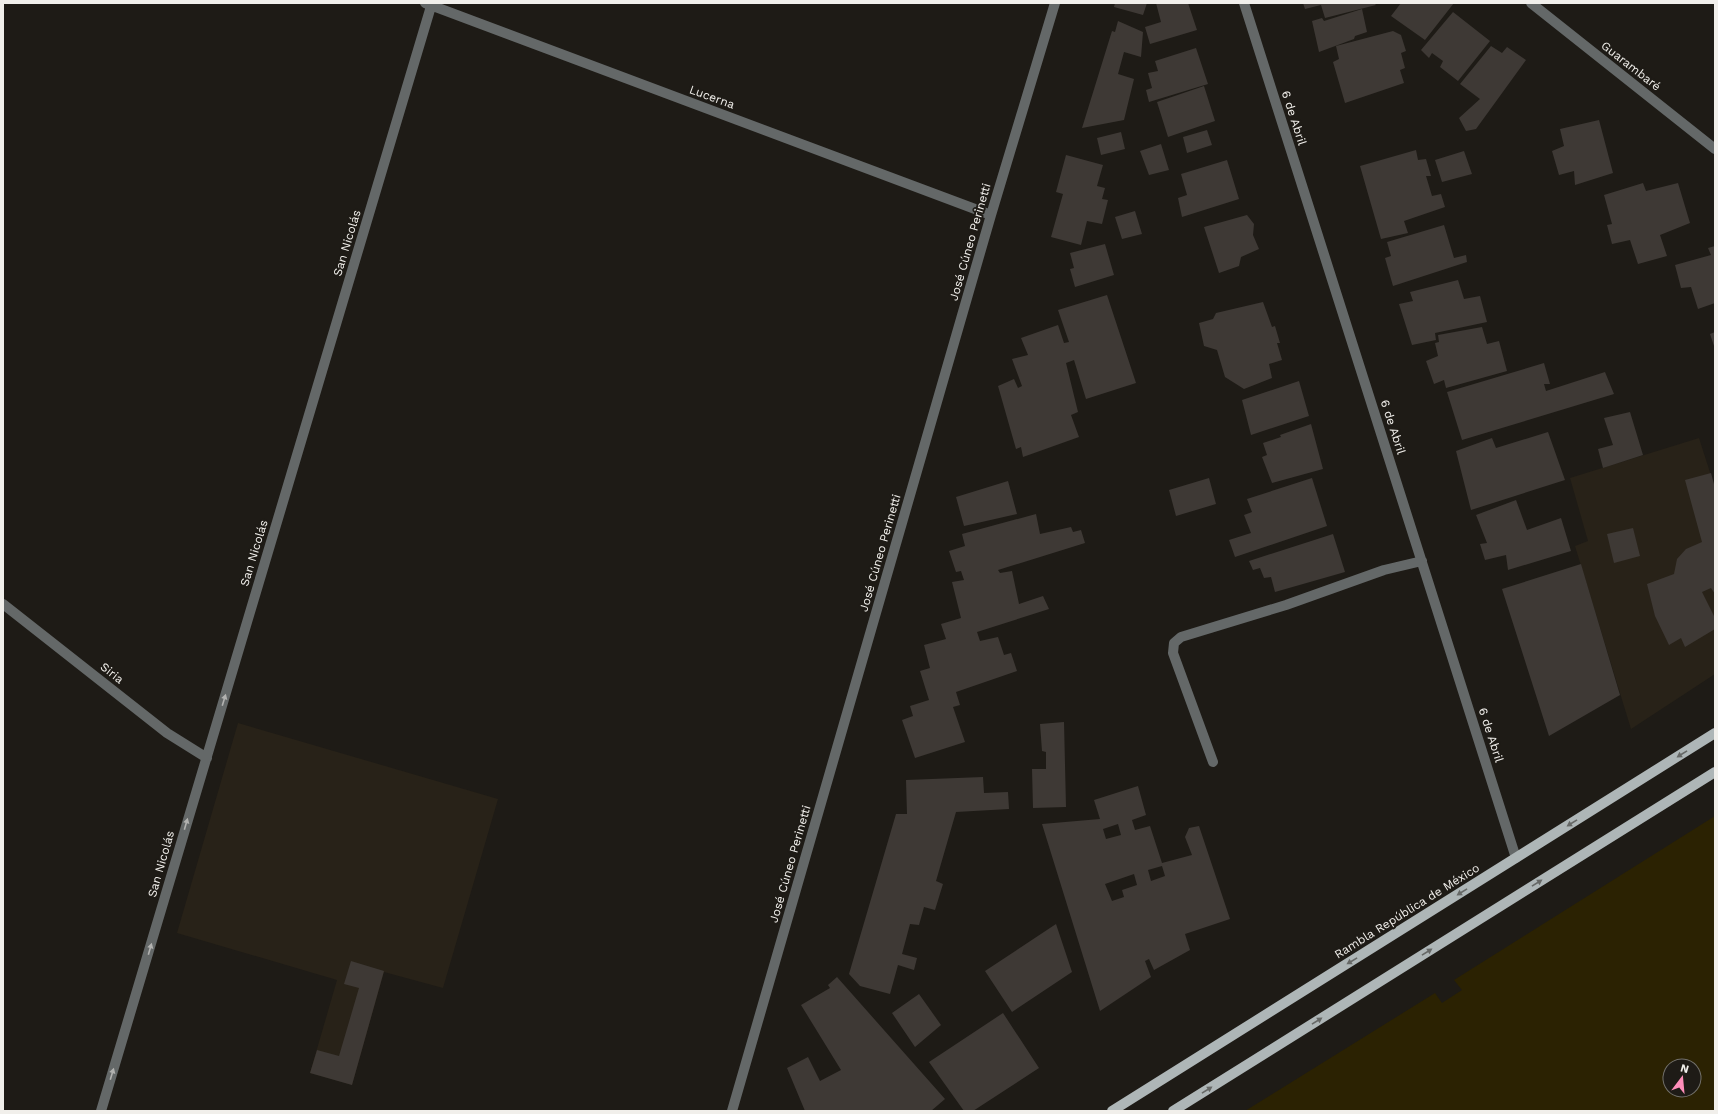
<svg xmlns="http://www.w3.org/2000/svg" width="1718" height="1114" font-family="'Work Sans',sans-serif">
<rect width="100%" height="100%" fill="#1e1b16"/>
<path fill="#282218" d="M 1699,438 L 1715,488 L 1715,674 L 1631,729 L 1575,546 L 1588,541 L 1570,478 Z
M 238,723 L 498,799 L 443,988 L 384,972 L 352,1085 L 310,1073 L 337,980 L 177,933 Z"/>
<path fill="#2b2202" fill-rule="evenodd" d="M 1715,816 L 1715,1111 L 1245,1111 L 1435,993 L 1442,1003 L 1462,990 L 1454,980 ZM 1670,1066 L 1694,1066 L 1694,1090 L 1670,1090 Z"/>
<path fill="#3e3935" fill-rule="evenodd" d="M 1115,3 L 1147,3 L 1143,15 L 1114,7 Z
M 1156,3 L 1188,3 L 1197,30 L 1150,44 L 1145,27 L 1161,22 Z
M 1303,3 L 1374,3 L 1376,5 L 1325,18 L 1321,5 L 1305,9 Z
M 1401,3 L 1454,3 L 1425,40 L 1391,16 Z
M 1362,9 L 1367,32 L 1355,36 L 1354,39 L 1319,52 L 1312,21 L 1322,18 L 1324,21 Z
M 1453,12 L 1490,41 L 1458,81 L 1440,67 L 1443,61 L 1432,53 L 1429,58 L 1421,50 Z
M 1118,21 L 1143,32 L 1141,57 L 1124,52 L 1118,74 L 1134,79 L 1124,120 L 1082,128 L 1112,31 L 1115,32 Z
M 1393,31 L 1401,35 L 1406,51 L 1401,53 L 1405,68 L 1400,70 L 1404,83 L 1345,103 L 1333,62 L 1339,59 L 1336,46 Z
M 1491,46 L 1502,53 L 1507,47 L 1526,60 L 1476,129 L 1466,131 L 1459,118 L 1480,99 L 1460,84 Z
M 1196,48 L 1208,84 L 1149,102 L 1146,90 L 1152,88 L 1148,73 L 1158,71 L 1155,61 Z
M 1204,86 L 1215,121 L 1168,137 L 1157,102 Z
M 1599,120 L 1613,173 L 1575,185 L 1574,171 L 1559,175 L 1552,151 L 1564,146 L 1560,129 Z
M 1207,130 L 1212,145 L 1187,153 L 1183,137 Z
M 1121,132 L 1125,149 L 1101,155 L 1097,138 Z
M 1161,144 L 1169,170 L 1149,175 L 1140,151 Z
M 1416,150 L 1418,160 L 1426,159 L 1431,176 L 1426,176 L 1432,196 L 1441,194 L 1445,207 L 1404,221 L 1408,233 L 1381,239 L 1360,166 Z
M 1464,151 L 1472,174 L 1442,182 L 1435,160 Z
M 1066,155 L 1103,165 L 1097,186 L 1105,188 L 1102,199 L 1108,200 L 1102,224 L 1087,221 L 1081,245 L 1051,237 L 1063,194 L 1056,192 Z
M 1227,160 L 1239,199 L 1182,217 L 1178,198 L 1187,195 L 1181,174 Z
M 1643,183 L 1646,191 L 1678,183 L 1690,223 L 1660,235 L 1667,256 L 1638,264 L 1630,240 L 1612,244 L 1607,225 L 1612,224 L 1604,195 Z
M 1135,211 L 1142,234 L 1122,239 L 1115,217 Z
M 1247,215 L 1254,224 L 1253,235 L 1259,249 L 1241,257 L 1239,266 L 1219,273 L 1204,227 Z
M 1444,225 L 1454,258 L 1466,255 L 1467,262 L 1393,286 L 1385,258 L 1391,256 L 1387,242 Z
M 1105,244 L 1114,275 L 1075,287 L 1070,269 L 1074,268 L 1070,253 Z
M 1715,246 L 1715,303 L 1698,309 L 1691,287 L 1681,288 L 1675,265 L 1711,255 L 1708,248 Z
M 1458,280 L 1464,299 L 1480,296 L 1487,322 L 1435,333 L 1436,340 L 1412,345 L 1399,304 L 1413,301 L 1410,292 Z
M 1107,295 L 1136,383 L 1086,399 L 1074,360 L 1066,363 L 1078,412 L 1071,415 L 1079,437 L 1023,457 L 1021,447 L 1016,449 L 998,386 L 1014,379 L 1018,388 L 1022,386 L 1012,359 L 1028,355 L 1021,338 L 1058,325 L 1064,343 L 1069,342 L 1058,310 Z
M 1263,302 L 1272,327 L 1275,326 L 1280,343 L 1277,343 L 1282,360 L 1269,364 L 1272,378 L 1244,389 L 1225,377 L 1217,350 L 1204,346 L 1199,323 L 1213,319 L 1216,313 Z
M 1482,327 L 1487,344 L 1499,341 L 1507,371 L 1446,388 L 1444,380 L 1434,384 L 1426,361 L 1438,356 L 1435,343 L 1439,342 L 1438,335 Z
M 1715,332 L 1715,349 L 1710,334 Z
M 1544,363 L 1550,384 L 1544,384 L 1546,391 L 1605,372 L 1614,394 L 1462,440 L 1447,392 Z
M 1299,381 L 1309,416 L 1251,435 L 1242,400 Z
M 1630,412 L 1643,455 L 1603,468 L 1598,449 L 1613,445 L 1604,418 Z
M 1311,424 L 1323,469 L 1272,483 L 1262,457 L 1267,455 L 1263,443 L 1281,437 L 1280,435 Z
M 1548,432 L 1565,480 L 1471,510 L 1456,451 L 1492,438 L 1496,448 Z
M 1711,473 L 1715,488 L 1715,594 L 1711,588 L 1702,592 L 1715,618 L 1715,629 L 1685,647 L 1681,638 L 1669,645 L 1655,616 L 1647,584 L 1674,574 L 1677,559 L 1686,549 L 1702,542 L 1685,480 Z
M 1209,478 L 1216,504 L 1176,516 L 1169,490 Z
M 1312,478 L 1327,526 L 1235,557 L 1229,540 L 1251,533 L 1244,515 L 1252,512 L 1247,499 Z
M 1008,481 L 1017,514 L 964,526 L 956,497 Z
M 1516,500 L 1527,530 L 1561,518 L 1571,551 L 1508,570 L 1506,555 L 1485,560 L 1480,544 L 1487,543 L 1476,515 Z
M 1036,514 L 1040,534 L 1071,527 L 1073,532 L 1081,530 L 1085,543 L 998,570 L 1000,573 L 1012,571 L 1019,604 L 1043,596 L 1049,609 L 977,632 L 980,641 L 998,637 L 1004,655 L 1011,653 L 1017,671 L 956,692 L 960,705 L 953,707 L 965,742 L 915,758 L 902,720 L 913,716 L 910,706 L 929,700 L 920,671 L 930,668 L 924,645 L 946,639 L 941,624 L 961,618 L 952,582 L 964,580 L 961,571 L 956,572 L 949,551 L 965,546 L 962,534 Z
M 1633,528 L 1640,556 L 1614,563 L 1607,534 Z
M 1333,534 L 1345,572 L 1275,592 L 1271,577 L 1264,578 L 1260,568 L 1253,570 L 1249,561 Z
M 1581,564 L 1620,695 L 1549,736 L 1502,589 Z
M 1064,722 L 1066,807 L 1033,808 L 1032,769 L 1046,769 L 1046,752 L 1042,751 L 1040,724 Z
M 983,777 L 984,793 L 1008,792 L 1009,809 L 956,812 L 936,881 L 943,884 L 935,910 L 924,907 L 919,925 L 910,924 L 902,954 L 917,958 L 914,970 L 898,965 L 890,994 L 860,986 L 849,974 L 896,814 L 907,814 L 906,780 Z
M 1138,786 L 1146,815 L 1132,820 L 1135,830 L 1150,826 L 1162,863 L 1192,855 L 1185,837 L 1189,828 L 1199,826 L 1230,919 L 1185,934 L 1190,950 L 1154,970 L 1149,959 L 1145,961 L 1151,977 L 1100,1011 L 1042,824 L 1100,819 L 1094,800 ZM 1118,824 L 1121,835 L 1106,839 L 1103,829 ZM 1162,866 L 1165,876 L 1151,881 L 1148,870 ZM 1134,874 L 1137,885 L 1122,890 L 1124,897 L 1112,901 L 1105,884 Z
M 1056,924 L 1072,972 L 1012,1012 L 985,971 Z
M 351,961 L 384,971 L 352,1085 L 310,1073 L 317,1050 L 339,1056 L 359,988 L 344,984 Z
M 837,977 L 945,1099 L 931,1111 L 805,1111 L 787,1068 L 808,1057 L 820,1081 L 841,1070 L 801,1005 L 830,988 L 828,985 Z
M 919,994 L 941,1025 L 915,1047 L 892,1013 Z
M 1003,1013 L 1039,1068 L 973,1111 L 964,1111 L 929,1062 Z"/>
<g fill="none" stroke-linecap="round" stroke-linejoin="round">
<path stroke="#646868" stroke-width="10" d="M 425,3 L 991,215
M 1244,3 L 1516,858
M 1531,3 L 1715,149
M 3,604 L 167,733 L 207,758
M 1213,762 L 1173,653 L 1174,643 L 1181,637 L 1286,605 L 1384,570 L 1422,561
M 101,1111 L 432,3
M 732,1111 L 991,215 L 1055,3"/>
<path stroke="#aeb6b7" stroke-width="10" d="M 1112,1111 L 1715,733
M 1173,1111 L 1715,772"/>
</g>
<defs><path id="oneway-solid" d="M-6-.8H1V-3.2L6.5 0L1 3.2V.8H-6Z"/></defs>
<g fill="#b2b2b0">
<use href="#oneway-solid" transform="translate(224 700) rotate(-73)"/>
<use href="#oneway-solid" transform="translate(186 824) rotate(-74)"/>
<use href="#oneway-solid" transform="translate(150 949) rotate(-74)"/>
<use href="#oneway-solid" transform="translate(112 1074) rotate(-73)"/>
</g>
<g fill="#666866">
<use href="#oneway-solid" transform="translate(1682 754) rotate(148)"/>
<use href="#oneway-solid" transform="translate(1572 823) rotate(148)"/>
<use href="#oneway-solid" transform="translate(1537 883) rotate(-32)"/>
<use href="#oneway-solid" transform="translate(1462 892) rotate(148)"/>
<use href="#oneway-solid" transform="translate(1427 952) rotate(-32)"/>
<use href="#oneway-solid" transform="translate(1352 961) rotate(149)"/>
<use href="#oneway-solid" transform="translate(1317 1021) rotate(-32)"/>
<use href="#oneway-solid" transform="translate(1207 1090) rotate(-32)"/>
</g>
<g text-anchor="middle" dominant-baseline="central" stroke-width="4" stroke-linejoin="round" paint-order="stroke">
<g font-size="12" fill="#f1efeb" stroke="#1e1b16">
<text transform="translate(1631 66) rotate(38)">Guarambaré</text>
<text transform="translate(712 97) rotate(20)">Lucerna</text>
<text transform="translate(1294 118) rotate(72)">6 de Abril</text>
<text transform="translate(970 242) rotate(-74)">José Cúneo Perinetti</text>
<text transform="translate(347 243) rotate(-73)">San Nicolás</text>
<text transform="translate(1393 427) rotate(72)">6 de Abril</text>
<text transform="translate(254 553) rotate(-73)">San Nicolás</text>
<text transform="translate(880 553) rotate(-74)">José Cúneo Perinetti</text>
<text transform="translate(112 673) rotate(38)">Siria</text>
<text transform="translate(1491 735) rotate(72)">6 de Abril</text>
<text transform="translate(161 864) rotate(-74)">San Nicolás</text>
<text transform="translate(790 864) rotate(-74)">José Cúneo Perinetti</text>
<text transform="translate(1407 911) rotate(-32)">Rambla República de México</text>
</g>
</g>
<rect width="1718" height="1114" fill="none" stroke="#f1efeb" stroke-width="8"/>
<g transform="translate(1682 1078) rotate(16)"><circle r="19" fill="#1e1b16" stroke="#72706b"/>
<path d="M0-3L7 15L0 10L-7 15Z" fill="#ff8eba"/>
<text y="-6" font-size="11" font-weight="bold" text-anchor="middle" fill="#f1efeb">N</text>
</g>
</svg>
